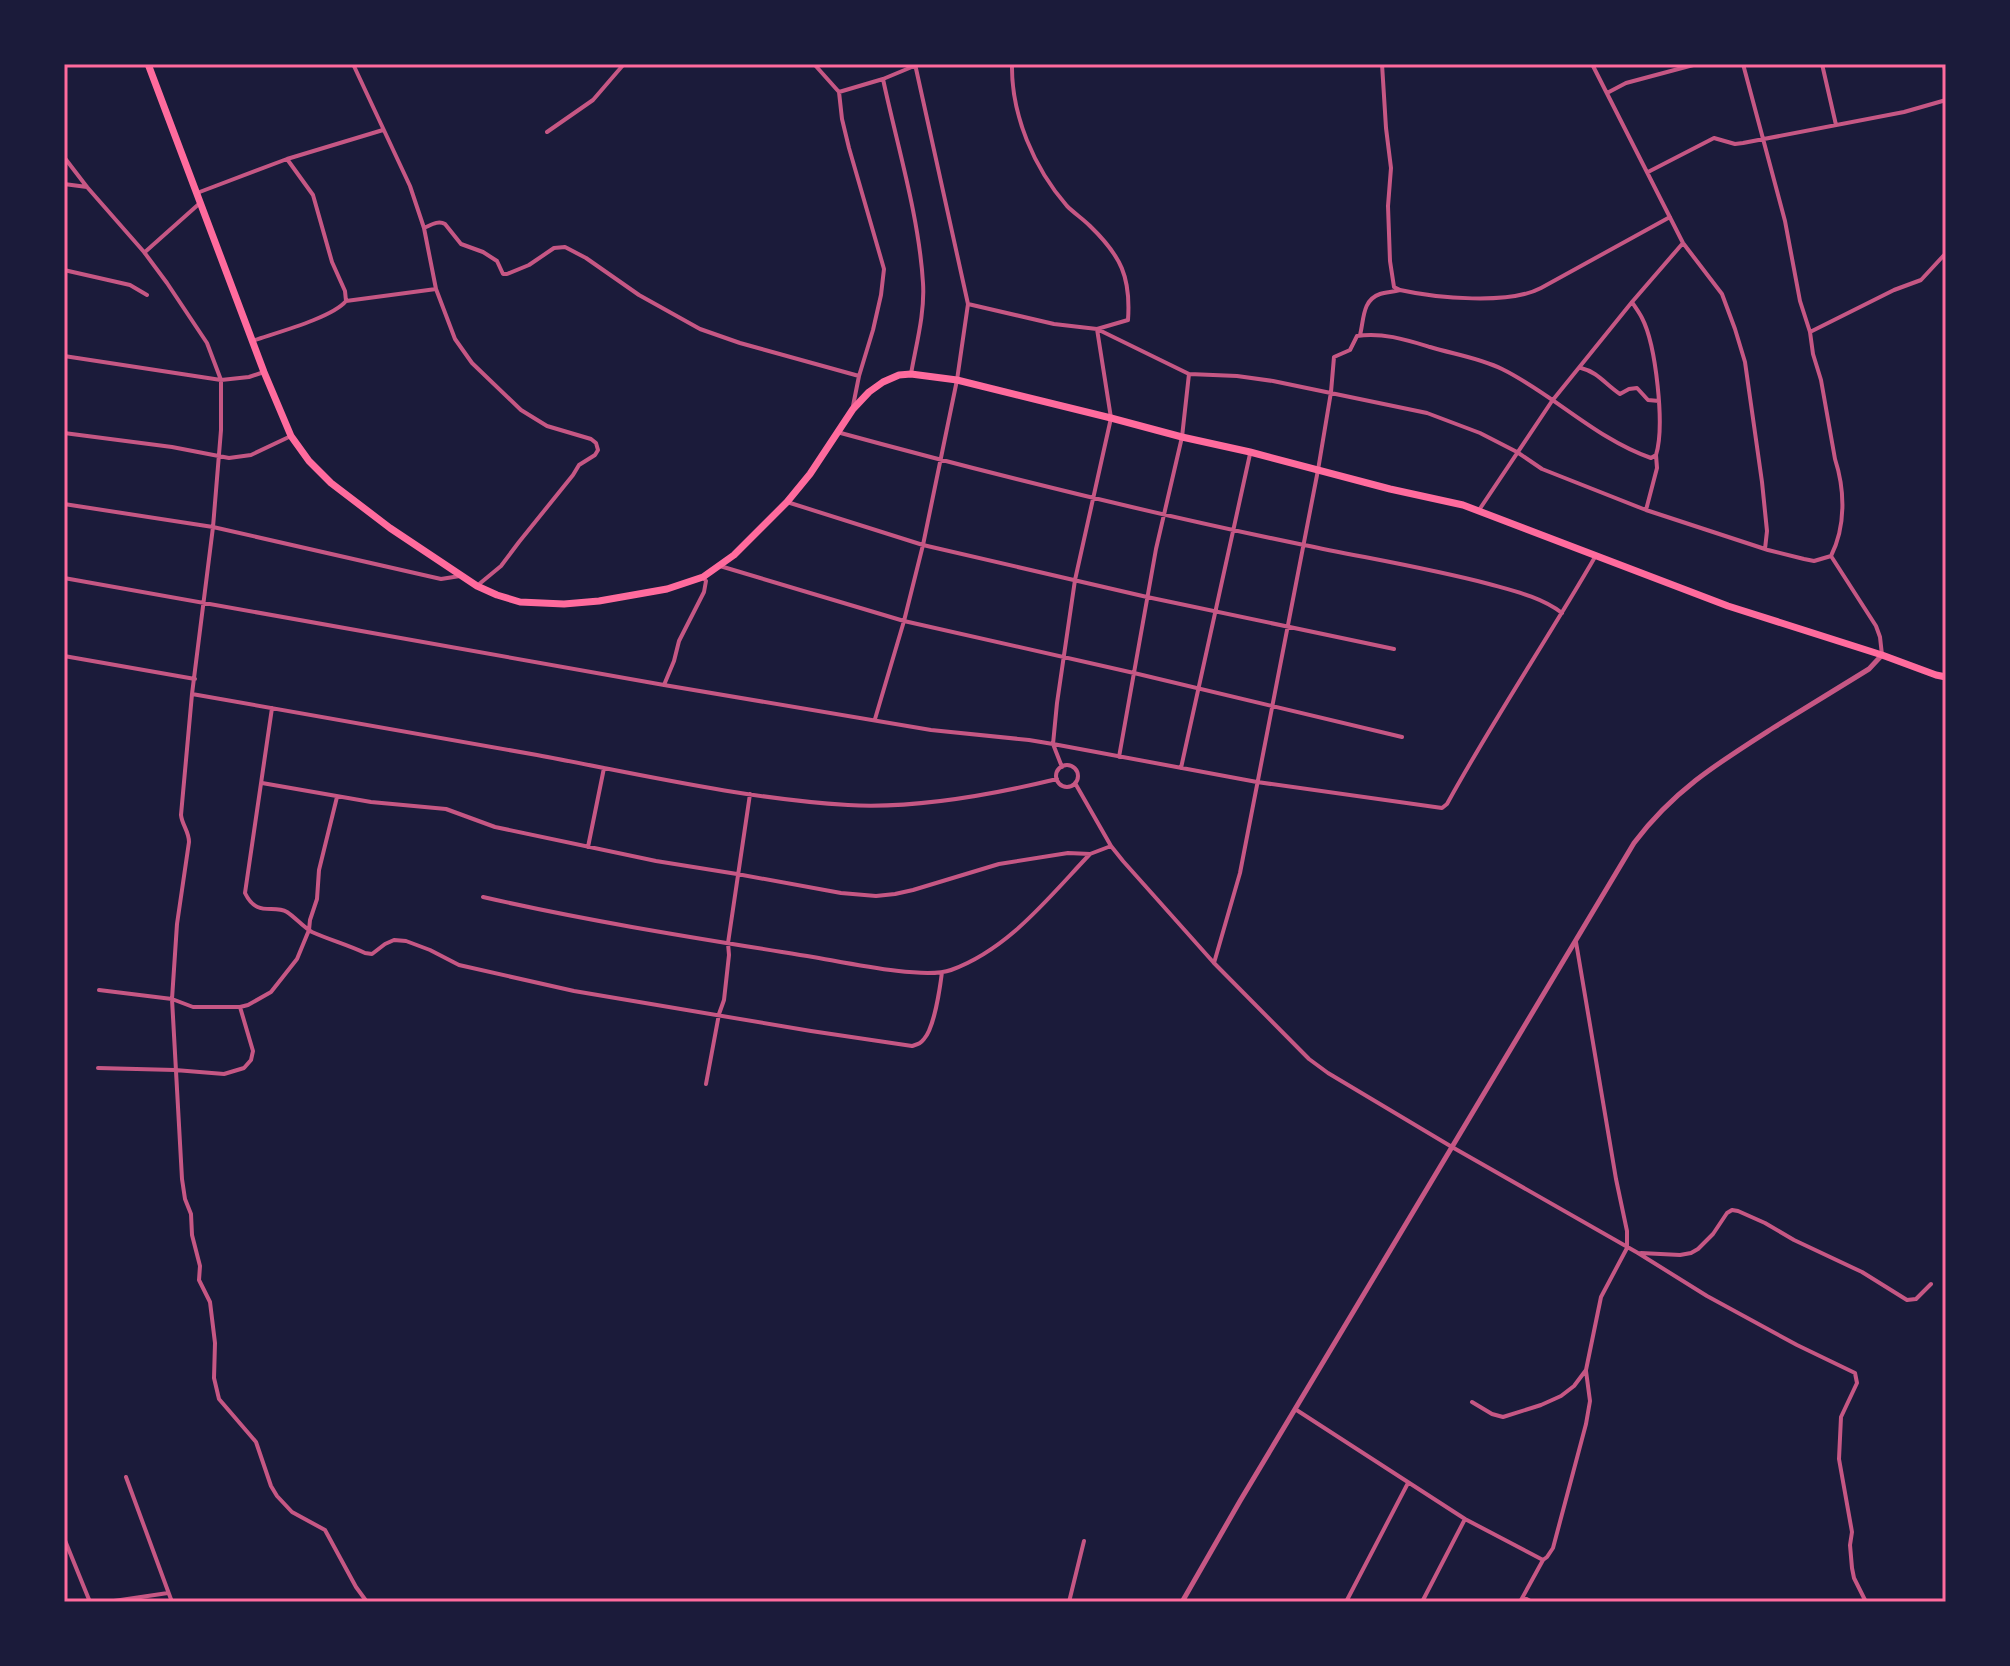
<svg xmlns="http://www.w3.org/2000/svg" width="2010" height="1666" font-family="'Asap Condensed',sans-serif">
<rect width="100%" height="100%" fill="#1b1b3a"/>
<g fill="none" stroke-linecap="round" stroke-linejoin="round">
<path stroke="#c65784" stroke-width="4" d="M 353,64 L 410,186 L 424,228 L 436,289 L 455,339 L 472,363 L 521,410 L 547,426 L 591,439 L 596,443 L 598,450 L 595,455 L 579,465 L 573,475 L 519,542 L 501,566 L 478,585
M 814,64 L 839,92 L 842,119 L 849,148 L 884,269 L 881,295 L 873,330 L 859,376 L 853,406
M 1012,64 C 1011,115 1034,168 1067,206 C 1074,213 1083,219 1090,226 C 1121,256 1131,277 1128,320 L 1097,329 L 1111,418 L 1075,580 L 1057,703 L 1053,744 L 1257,782 L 1442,808 L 1447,804 C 1493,720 1547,640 1595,557
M 1382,64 L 1386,128 L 1391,168 L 1388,206 L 1390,261 L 1394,287 L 1400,290 C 1436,298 1509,305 1541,288 L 1670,217
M 1592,64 L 1683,243 L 1722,294 L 1735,329 L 1745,362 L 1762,482 L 1767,531 L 1765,549
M 1743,64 L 1785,221 L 1800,301 L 1810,332 L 1813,354 L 1821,380 L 1835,459 C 1845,490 1846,526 1831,556
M 1822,64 L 1836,125
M 1944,64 L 1946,77
M 883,79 C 897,145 919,216 923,283 C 925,313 916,345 911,374
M 839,92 L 883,79 L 919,64
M 1607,93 L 1626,83 L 1697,64
M 547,132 L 593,100 L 624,64
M 64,157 L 87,187 L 144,252 L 167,283 L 207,343 L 221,380 L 221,430 L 213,527 L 192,694 L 181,815 C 182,825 189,831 189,842 L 177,924 L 172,999 L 182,1179 L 185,1199 L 191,1214 L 192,1235 L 200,1266 L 199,1280 L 210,1302 L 215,1343 L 214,1378 L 219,1399 L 256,1442 L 271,1486 L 277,1496 L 292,1512 L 325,1530 L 356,1587 L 367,1602
M 287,159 L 313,195 L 332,262 L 345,291 L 346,301
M 1648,172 L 1714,138 L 1735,144 L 1743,143 L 1904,112 L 1946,100
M 64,184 L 87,187
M 197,193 L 287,159 L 383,130
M 424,228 C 431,225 438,220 445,224 L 461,244 L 483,252 L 497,261 L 503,274 L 507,274 L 529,265 L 554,248 L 565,247 L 586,258 L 639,295 L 700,329 L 740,343 L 859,376
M 145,252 L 200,203
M 64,270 L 130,285 L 147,295
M 968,304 L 1054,324 L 1097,329 L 1189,374 L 1237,376 L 1273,381 L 1427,413 L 1480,433 L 1517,452 L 1542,469 L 1646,510 L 1768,550 L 1804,559 L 1814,561 L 1831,556
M 1810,332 L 1894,290 L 1921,280 L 1946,253
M 1360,335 C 1364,320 1362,300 1380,294 C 1386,292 1393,292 1400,290
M 252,341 C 275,333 332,318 346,301 L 436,289
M 64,356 L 221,380 L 249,377 L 264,372
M 1581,368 C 1598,372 1606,385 1620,394 L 1629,389 L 1637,388 L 1648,400 L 1659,401
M 837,432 C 991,474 1148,513 1304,545 C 1366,558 1428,568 1489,584 C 1514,591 1541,597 1562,613
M 64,433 L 172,447 L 229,458 L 251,455 L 291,436
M 787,502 L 923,545 L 1147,597 L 1394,649
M 64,504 L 213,527 L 441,579 L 460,576
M 1479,510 L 1552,401 L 1632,302 L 1683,243
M 1646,510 L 1657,468 L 1656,455
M 1831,556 L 1876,626 L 1880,637 L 1882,655
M 720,566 L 904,621 L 1134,673 L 1402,737
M 64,578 L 664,685 L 931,730 L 1029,740 L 1053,744 L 1062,767
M 64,656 L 195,679
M 664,685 L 674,661 L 679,641 L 704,592 L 706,581 L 703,577
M 192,694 C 308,714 423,734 537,755 C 638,774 746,799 848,805 C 916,809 991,795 1057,779
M 272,708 L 245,893 C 257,918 273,904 287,912 C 296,918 303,927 312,932 C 330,940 348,945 365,953 L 372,954 L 385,944 L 394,940 L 406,941 L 430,950 L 459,965 L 574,991 L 811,1031 L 912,1046 C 918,1044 920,1044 924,1039 C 934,1028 940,988 942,972
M 875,719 L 904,621 L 923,545 L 957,380 L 968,304 L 915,64
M 1119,757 L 1156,549 L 1182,437 L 1189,374
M1056 776a11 11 0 1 1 22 0a11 11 0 1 1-22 0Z
M 1181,768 L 1250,454
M 262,783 L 371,802 L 446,809 L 495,827 L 656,861 L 737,874 L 841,893 L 876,896 L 895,894 L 913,890 L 999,864 L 1068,853 L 1090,854 L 1111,846
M 1075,783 L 1111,846 L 1123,861 L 1214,963 L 1309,1059 L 1328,1073 L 1452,1147 L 1638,1253 L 1707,1296 L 1797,1345 L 1855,1373 L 1857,1383 L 1841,1417 L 1839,1459 L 1852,1532 L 1850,1545 L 1852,1568 L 1854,1578 L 1866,1602
M 588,847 L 604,768
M 483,897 C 592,922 702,939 813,957 C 843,962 924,980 951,970 C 1009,949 1049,897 1090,854
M 1214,963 L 1240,873 L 1318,470 L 1331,392 L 1334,357 L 1350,350 L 1357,336 C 1382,332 1407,340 1430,347 C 1453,354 1480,358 1502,369 C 1553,394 1596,439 1651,458 L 1656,455 C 1665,426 1656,345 1642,318 C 1639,312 1635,307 1632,302
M 99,990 L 172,999 L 193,1007 L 240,1007 L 248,1005 L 271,992 L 297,959 L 309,930 L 310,920 L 317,899 L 319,870 L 337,797
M 98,1068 L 175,1070 L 224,1074 L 244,1068 L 251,1060 L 253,1051 L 240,1007
M 706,1084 L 719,1014 L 724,1000 L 729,955 L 728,943 L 750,794
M 1641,1253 L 1680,1255 L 1691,1253 L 1698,1249 L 1713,1234 L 1727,1213 L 1732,1210 L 1738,1211 L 1765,1223 L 1794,1240 L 1862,1272 L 1907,1300 L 1916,1299 L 1931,1284
M 1472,1402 L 1492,1414 L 1503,1417 L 1541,1405 L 1561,1396 L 1574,1386 L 1586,1370 L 1601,1297 L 1627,1248 L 1627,1231 L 1616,1179 L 1576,942
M 1295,1409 L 1465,1519 L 1543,1560
M 126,1477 L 172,1602
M 64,1538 L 90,1602
M 1523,1597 L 1532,1602
M 107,1602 L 168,1593
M 1069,1602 L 1084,1541
M 1346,1602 L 1408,1483
M 1422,1602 L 1465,1519
M 1520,1602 L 1543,1560 L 1547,1557 L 1553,1548 L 1586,1424 L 1590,1401 L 1586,1371"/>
<path stroke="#c65784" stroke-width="5" d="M 1182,1602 L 1240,1501 L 1634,843 C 1674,790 1718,763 1773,728 C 1805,708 1837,689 1869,669 L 1882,655"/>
<path stroke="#ff6b9d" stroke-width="7" d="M 148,64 L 264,372 L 291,436 L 309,461 L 331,483 L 390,528 L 477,586 L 497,595 L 520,602 L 564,604 L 599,601 L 667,589 L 703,577 L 734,555 L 787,502 L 810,474 L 853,409 L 869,392 L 883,382 L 899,375 L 911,374 L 957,380 L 1111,418 L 1182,437 L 1250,452 L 1390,489 L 1463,505 L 1728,606 L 1882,655 L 1936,675 L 1946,677"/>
</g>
<rect width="2010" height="1666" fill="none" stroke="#1b1b3a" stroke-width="132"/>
<rect x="66" y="66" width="1878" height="1534" fill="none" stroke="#ff6b9d" stroke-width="3"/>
</svg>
